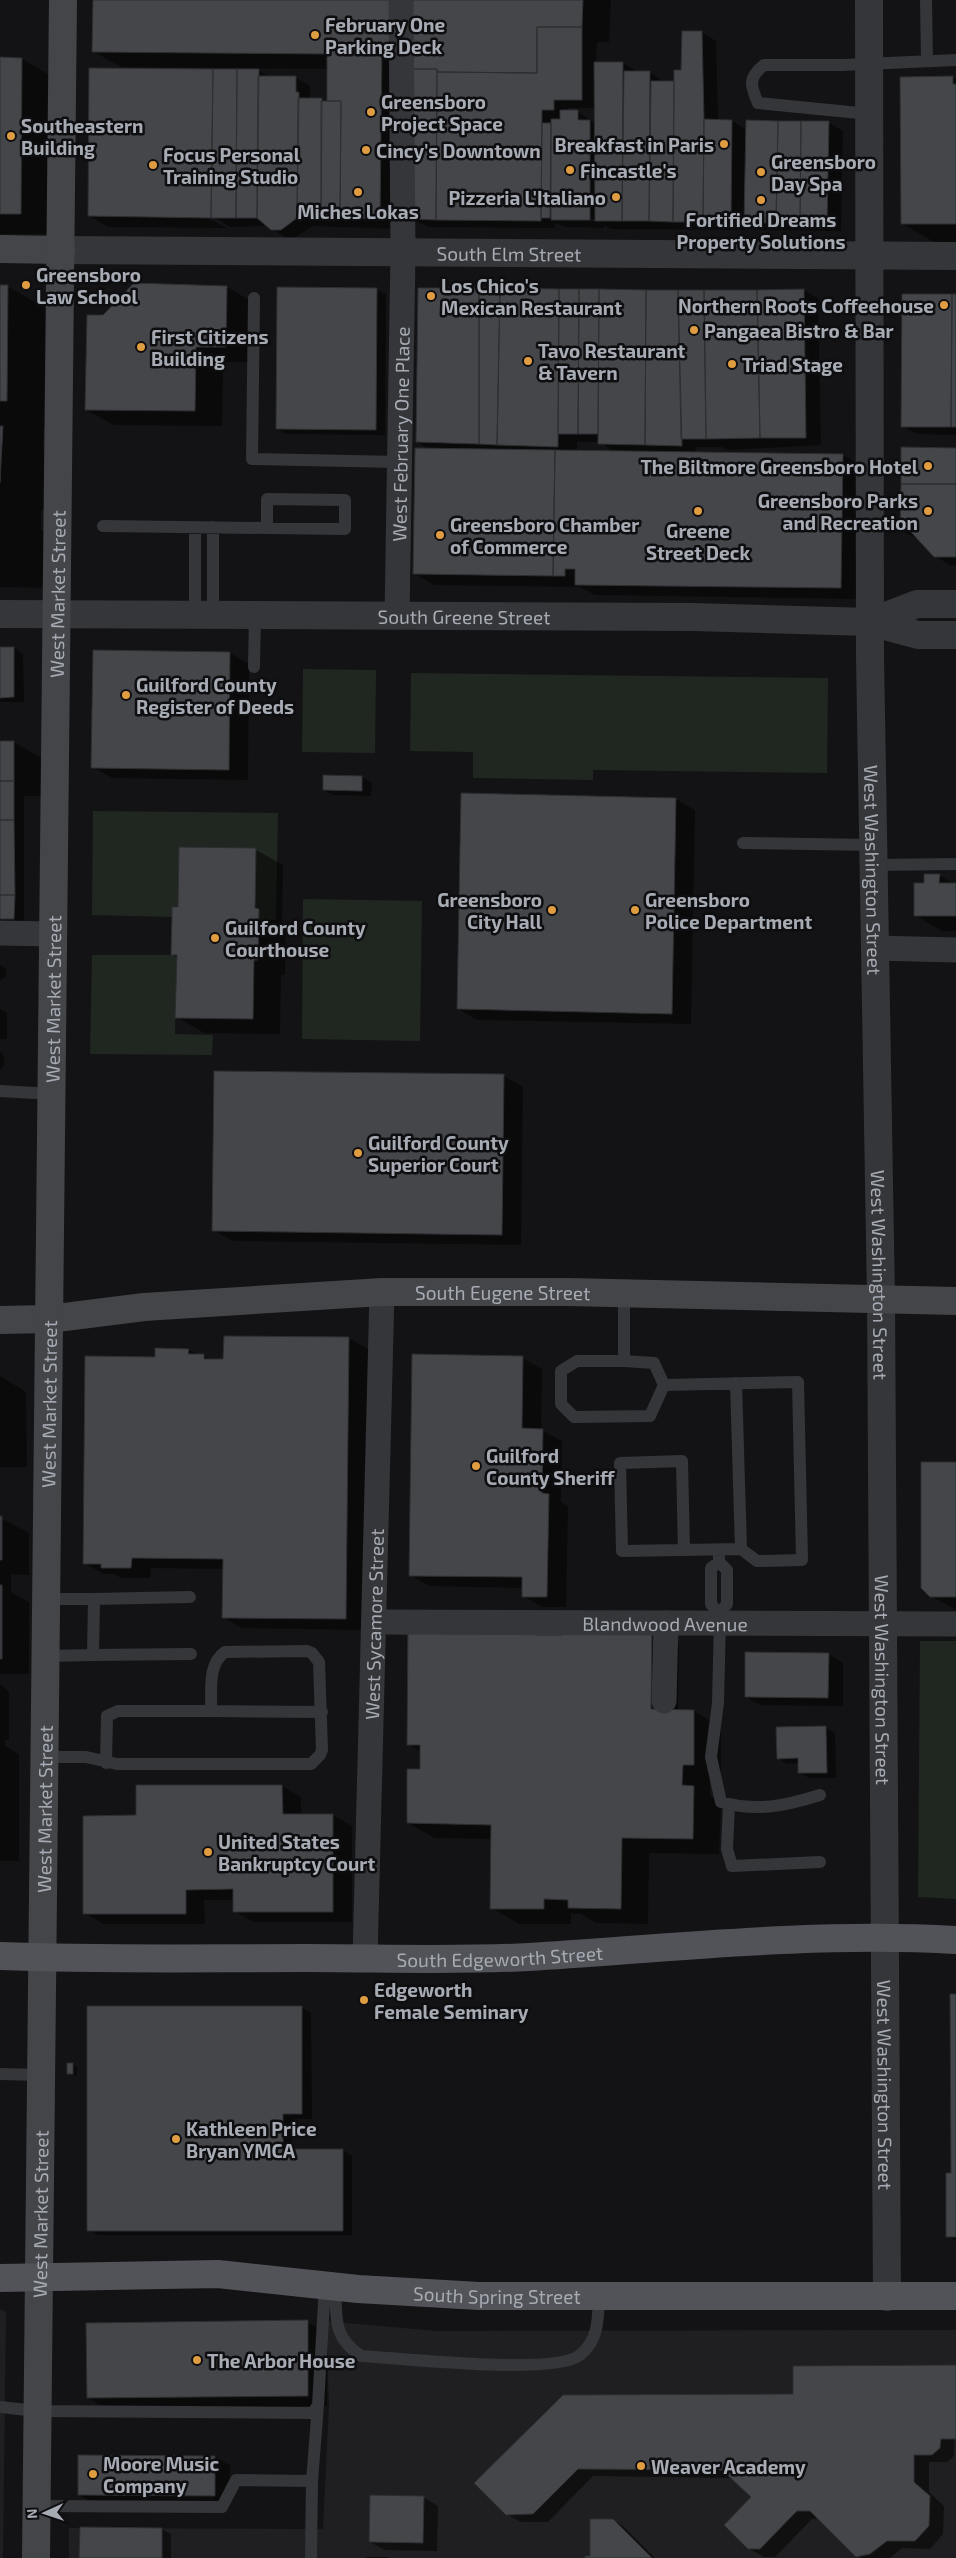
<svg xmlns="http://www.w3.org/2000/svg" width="956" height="2558" font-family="'Exo 2',sans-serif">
<rect width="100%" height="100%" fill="#131315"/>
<path fill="#1f1f21" d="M 0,2309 L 6,2312 L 3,2558 L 0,2558 Z
M 326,2321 L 436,2331 L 956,2330 L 956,2558 L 69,2558 L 69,2528 L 323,2529 L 329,2405 Z"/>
<path fill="#202720" d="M 303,669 L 376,670 L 375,753 L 302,752 Z
M 411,673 L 828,678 L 827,773 L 593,770 L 593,780 L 473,778 L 473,752 L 410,751 Z
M 93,811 L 278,813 L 276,920 L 259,920 L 259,909 L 255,908 L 256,848 L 179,847 L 178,907 L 172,907 L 172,917 L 92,915 Z
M 303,899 L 422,901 L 420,1041 L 302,1039 Z
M 92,955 L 177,955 L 175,1034 L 213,1035 L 212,1055 L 90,1054 Z
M 920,1641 L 956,1641 L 956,1899 L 918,1897 Z"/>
<path fill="#0007" fill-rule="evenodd" d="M 94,0 L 611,0 L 609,42 L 597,42 L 596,63 L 623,63 L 638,72 L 650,72 L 665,83 L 675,83 L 701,32 L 716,41 L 718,121 L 732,121 L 747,130 L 828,122 L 843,131 L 841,231 L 760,230 L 745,222 L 745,230 L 611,229 L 604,225 L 604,228 L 566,227 L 555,223 L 555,228 L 428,227 L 413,219 L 399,229 L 312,226 L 296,237 L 286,238 L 268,226 L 230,227 L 207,213 L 205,216 L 227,228 L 108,227 L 89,216 L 254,68 L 270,77 L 296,78 L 310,86 L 310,100 L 328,101 L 328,69 L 121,67 L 93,51 ZM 436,71 L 493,71 L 493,74 L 436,73 ZM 568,108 L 596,108 L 596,124 L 577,111 L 568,111 ZM 565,218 L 596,219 L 596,221 L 565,221 Z
M 0,59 L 22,59 L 58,80 L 57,234 L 0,234 Z
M 953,78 L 956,79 L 956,248 L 945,248 L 902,224 Z
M 0,286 L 7,286 L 56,314 L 55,429 L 44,429 L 43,451 L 51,456 L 50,510 L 41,510 L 41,530 L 49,535 L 47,588 L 0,587 Z
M 227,287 L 254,303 L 253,362 L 223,362 L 222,426 L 114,425 L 86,410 L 103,316 Z
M 376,289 L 386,294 L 385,435 L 287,434 L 277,429 Z
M 500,290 L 803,290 L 818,298 L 821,445 L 727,450 L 722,447 L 695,447 L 696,453 L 843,455 L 862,466 L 860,599 L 595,595 L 580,587 L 434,585 L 415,574 L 431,450 L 417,442 ZM 577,442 L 600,442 L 614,452 L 577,452 Z
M 956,296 L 956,435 L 917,434 L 902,426 Z
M 956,449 L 956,565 L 950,565 L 935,556 L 919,539 L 902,531 Z
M 0,648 L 14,648 L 23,654 L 24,702 L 0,702 Z
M 230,653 L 249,664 L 248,780 L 112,778 L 93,767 Z
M 0,742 L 14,742 L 41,758 L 41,796 L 24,796 L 24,924 L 0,924 Z
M 324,776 L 362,777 L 372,783 L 371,796 L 333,795 L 324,790 Z
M 462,795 L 676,799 L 695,810 L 691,1024 L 477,1020 L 458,1009 Z
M 180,848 L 256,850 L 283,865 L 282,923 L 286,926 L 285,975 L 281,975 L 280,1034 L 204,1033 L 177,1017 L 178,958 L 173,955 L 179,909 Z
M 939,875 L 956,885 L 956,931 L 942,931 L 915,915 L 925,884 Z
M 0,965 L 6,969 L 6,977 L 0,980 Z
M 0,1009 L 7,1013 L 7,1039 L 0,1039 Z
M 0,1051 L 4,1056 L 4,1065 L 0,1070 Z
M 504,1076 L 523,1087 L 521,1245 L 233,1241 L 213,1230 Z
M 348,1338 L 368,1349 L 365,1630 L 242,1628 L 223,1617 L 224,1569 L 151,1568 L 150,1578 L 121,1578 L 115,1574 L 104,1574 L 84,1563 L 156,1358 L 188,1350 L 213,1360 L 224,1360 Z
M 522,1358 L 542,1369 L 541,1430 L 562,1441 L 561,1502 L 568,1506 L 566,1607 L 542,1607 L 523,1596 L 523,1588 L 429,1586 L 410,1575 Z
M 0,1376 L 26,1392 L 27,1467 L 0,1467 Z
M 956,1463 L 956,1610 L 931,1596 Z
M 0,1518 L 29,1533 L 29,1575 L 11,1574 L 11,1592 L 29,1602 L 29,1674 L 0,1674 Z
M 652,1629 L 679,1644 L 678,1711 L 694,1711 L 721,1727 L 721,1780 L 710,1780 L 710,1796 L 721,1803 L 719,1854 L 649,1853 L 648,1924 L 596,1923 L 581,1914 L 571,1914 L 571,1924 L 519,1924 L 492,1908 L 492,1839 L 435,1838 L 408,1823 L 421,1770 L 421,1752 L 408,1744 Z
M 829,1654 L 843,1663 L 843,1706 L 760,1705 L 746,1697 Z
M 0,1684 L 9,1692 L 9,1740 L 5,1740 L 5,1746 L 19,1754 L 19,1861 L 0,1861 Z
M 826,1728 L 835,1733 L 836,1778 L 809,1778 L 799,1772 L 799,1763 L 787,1764 L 778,1758 Z
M 282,1786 L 301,1797 L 301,1815 L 332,1815 L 352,1826 L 352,1922 L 254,1922 L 234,1911 L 234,1900 L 204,1900 L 205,1924 L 104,1924 L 84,1913 L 137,1817 L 137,1787 Z
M 956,1995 L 956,2241 L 948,2236 L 952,2175 Z
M 302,2008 L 311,2013 L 312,2119 L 292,2119 L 292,2151 L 343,2150 L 352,2156 L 352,2235 L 98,2235 L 88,2230 Z
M 72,2064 L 77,2067 L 77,2076 L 68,2073 Z
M 307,2322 L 327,2333 L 327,2406 L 107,2409 L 88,2398 Z
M 956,2366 L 954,2456 L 947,2462 L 929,2462 L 929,2492 L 944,2506 L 943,2534 L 930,2549 L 902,2548 L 890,2558 L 860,2558 L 819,2519 L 812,2519 L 775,2557 L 764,2557 L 748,2548 L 753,2497 L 732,2478 L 593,2476 L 548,2522 L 521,2522 L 506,2514 L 476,2483 L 794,2395 Z
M 215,2457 L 230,2465 L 229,2503 L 94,2503 L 79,2495 Z
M 423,2497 L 438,2506 L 437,2551 L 385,2550 L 370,2542 Z
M 613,2520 L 623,2526 L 655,2558 L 587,2558 L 592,2557 Z
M 162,2529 L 171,2534 L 171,2558 L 81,2558 Z
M 366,2557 L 387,2557 L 388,2558 L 366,2558 Z"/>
<path fill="#45464a" stroke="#2d2e30" d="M 93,0 L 583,0 L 582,27 L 537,27 L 537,73 L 437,72 L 437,69 L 413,69 L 414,54 L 382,54 L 382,43 L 327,43 L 327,54 L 92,52 Z
M 537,27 L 582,27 L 582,100 L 554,100 L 554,110 L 542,110 L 541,221 L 436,220 L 437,72 L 537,73 Z
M 682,31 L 702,31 L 704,119 L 703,222 L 673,222 L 674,70 L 681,70 Z
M 327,43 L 382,43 L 380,219 L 340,218 L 341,101 L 327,101 Z
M 0,57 L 22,58 L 21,214 L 0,214 Z
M 594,62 L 623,62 L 622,221 L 595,221 Z
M 89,68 L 213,69 L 211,218 L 88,216 Z
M 213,69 L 237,69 L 236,218 L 211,218 Z
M 237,69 L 259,69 L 257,218 L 236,218 Z
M 413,69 L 437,69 L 436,220 L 412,219 Z
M 624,71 L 650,71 L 649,221 L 622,221 Z
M 258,76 L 296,76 L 296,92 L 299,92 L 297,218 L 281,230 L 271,230 L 257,218 Z
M 953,76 L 953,84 L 956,84 L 956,224 L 901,224 L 900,77 Z
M 651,81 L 674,81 L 673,222 L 649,221 Z
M 298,98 L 322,98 L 321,218 L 297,218 Z
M 321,101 L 341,101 L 340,218 L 334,221 L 321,218 Z
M 560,110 L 578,110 L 578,120 L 590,120 L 590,220 L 551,220 L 551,119 L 560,119 Z
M 704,119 L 732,120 L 731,222 L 703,222 Z
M 746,120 L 778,121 L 776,223 L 744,223 Z
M 778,121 L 801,121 L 800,223 L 776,223 Z
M 801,121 L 829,121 L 827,224 L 800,223 Z
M 542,123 L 551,123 L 550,218 L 541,218 Z
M 134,283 L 227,286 L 226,347 L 196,347 L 195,411 L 85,410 L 87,315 L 103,315 Z
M 0,285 L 8,285 L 7,401 L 0,401 Z
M 277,287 L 377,288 L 376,430 L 276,429 Z
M 418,288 L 479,288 L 479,444 L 416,442 Z
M 479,288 L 500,288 L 497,445 L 479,444 Z
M 500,288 L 559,289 L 558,447 L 497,445 Z
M 559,289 L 579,289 L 578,434 L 558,434 Z
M 579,289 L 599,289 L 598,434 L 578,434 Z
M 599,289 L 646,290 L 645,445 L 598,444 Z
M 804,289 L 806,438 L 760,438 L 757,290 Z
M 646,290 L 678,290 L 682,446 L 645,445 Z
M 678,290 L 704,290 L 706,439 L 681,439 Z
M 704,290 L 757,290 L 760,438 L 706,439 Z
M 902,294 L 952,294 L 951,427 L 901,427 Z
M 952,294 L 956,294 L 956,427 L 951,427 Z
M 0,426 L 3,426 L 0,483 Z
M 901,447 L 956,448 L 956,484 L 901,484 Z
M 415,448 L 555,450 L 553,576 L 413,574 Z
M 555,450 L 843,454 L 841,588 L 575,585 L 575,569 L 565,569 L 565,576 L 553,576 Z
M 901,484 L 956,484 L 956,557 L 934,557 L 910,531 L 900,531 Z
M 0,647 L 14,647 L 14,697 L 0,698 Z
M 93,650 L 230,652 L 229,770 L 91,768 Z
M 0,741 L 14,741 L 14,781 L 0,781 Z
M 323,775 L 362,776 L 362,791 L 323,790 Z
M 0,781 L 14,781 L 14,820 L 0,820 Z
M 461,793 L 676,798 L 672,1014 L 457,1009 Z
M 0,820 L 14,820 L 15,895 L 0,895 Z
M 179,847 L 256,848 L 255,908 L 259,909 L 258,960 L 254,960 L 253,1019 L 175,1018 L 177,955 L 171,955 L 172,917 L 172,907 L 178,907 Z
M 924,874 L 940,874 L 939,883 L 956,883 L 956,916 L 914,916 L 914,883 L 924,883 Z
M 0,895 L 15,895 L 14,919 L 0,919 Z
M 214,1071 L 504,1074 L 502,1235 L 212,1231 Z
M 224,1336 L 349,1337 L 346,1619 L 222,1618 L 223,1559 L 132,1558 L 131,1568 L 101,1568 L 101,1564 L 83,1564 L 85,1356 L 155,1357 L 155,1348 L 189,1349 L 188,1354 L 204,1354 L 204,1359 L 223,1359 Z
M 412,1354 L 523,1356 L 522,1428 L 543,1429 L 542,1493 L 549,1494 L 547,1597 L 522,1597 L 522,1577 L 409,1576 Z
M 921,1462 L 956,1462 L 956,1597 L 930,1597 L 921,1588 Z
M 0,1516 L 2,1516 L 2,1560 L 0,1560 Z
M 0,1585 L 2,1585 L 2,1659 L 0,1659 Z
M 408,1625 L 535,1626 L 535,1635 L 562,1635 L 562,1626 L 652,1627 L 651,1709 L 694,1710 L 694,1765 L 683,1765 L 682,1785 L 694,1786 L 693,1839 L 622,1838 L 621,1909 L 568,1908 L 568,1900 L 544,1899 L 544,1909 L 490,1909 L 491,1825 L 407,1823 L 407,1769 L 420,1769 L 420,1745 L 407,1745 Z
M 745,1652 L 829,1653 L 828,1698 L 745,1697 Z
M 826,1726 L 827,1773 L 798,1773 L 798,1758 L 777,1759 L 776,1727 Z
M 136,1785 L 282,1785 L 283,1814 L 333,1814 L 333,1912 L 233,1912 L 233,1889 L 186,1890 L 186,1914 L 83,1914 L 83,1816 L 136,1815 Z
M 950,1994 L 956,1994 L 956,2237 L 946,2237 L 946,2173 L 951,2173 Z
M 87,2006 L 302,2006 L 302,2114 L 283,2114 L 283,2149 L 343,2149 L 343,2231 L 87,2231 Z
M 67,2063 L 73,2063 L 73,2074 L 67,2074 Z
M 308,2320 L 308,2396 L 87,2398 L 86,2323 Z
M 956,2365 L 956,2439 L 941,2439 L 940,2448 L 932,2455 L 914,2455 L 914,2482 L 930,2496 L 929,2526 L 915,2541 L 887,2541 L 870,2554 L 856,2557 L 810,2511 L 797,2511 L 760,2549 L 748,2549 L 724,2525 L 751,2497 L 722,2470 L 578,2469 L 533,2514 L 506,2515 L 474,2483 L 563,2395 L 793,2394 L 793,2366 Z
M 78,2455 L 215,2456 L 215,2496 L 78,2495 Z
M 370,2495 L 424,2496 L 423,2543 L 369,2542 Z
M 590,2519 L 613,2519 L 652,2558 L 585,2558 L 585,2556 L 590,2556 Z
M 80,2527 L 162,2528 L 162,2558 L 79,2558 Z"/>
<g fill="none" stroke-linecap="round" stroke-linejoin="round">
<path stroke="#353639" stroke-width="12" d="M 926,0 L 927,60
M 869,114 L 758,103 C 750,85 748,78 764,65 L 842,65 L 956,60
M 254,298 L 252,459 L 399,462
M 103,526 L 345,529 L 345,500 L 267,499 L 267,528
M 195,615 L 195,527
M 213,615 L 213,527
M 254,667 L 255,615
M 743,843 L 873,845
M 872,865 L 956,864
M 0,1091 L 52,1094
M 624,1361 L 654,1363 L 664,1385 L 650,1416 L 574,1417 L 561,1404 L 561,1371 L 577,1361 L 624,1361 L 624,1293
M 736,1383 L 741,1549
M 664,1385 L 798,1382 L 802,1560 L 757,1561 L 741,1549 L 622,1551 L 620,1463 L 682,1461 L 684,1550
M 719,1550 L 719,1562 L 727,1570 L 727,1604 L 719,1614 L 711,1604 L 711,1568 L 719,1562
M 94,1599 L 190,1597
M 720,1620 L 718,1703 L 711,1757 L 721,1802 C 757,1812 785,1806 820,1795
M 93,1655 L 191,1654
M 46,1656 L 93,1655 L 94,1599 L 46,1599
M 211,1711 L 322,1712
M 44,1757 L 86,1757 L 117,1764 L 311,1764 L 320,1755 L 322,1750 L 319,1662 L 312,1653 L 307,1651 L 225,1652 C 207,1664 212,1692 211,1711 L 118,1711 L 107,1716 L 106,1763
M 729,1804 L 727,1849 L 732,1866 L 820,1862
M 0,2074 L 41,2075
M 335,2287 C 337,2319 332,2336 361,2356 C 399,2358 555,2376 580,2355 C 599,2340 598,2318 599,2296
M 0,2407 L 37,2411 L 313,2413 L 318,2405 L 325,2286
M 312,2481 L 318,2405
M 37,2506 L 222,2507 L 236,2480 L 312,2481 L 311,2558"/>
<g stroke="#353639" stroke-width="25">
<path id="s1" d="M 397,616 L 403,252 L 401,0"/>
<path d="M 0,933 L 53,934"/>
<path d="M 874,948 L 956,950"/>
<path id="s2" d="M 374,1622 L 956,1624"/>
<path d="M 664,1701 L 666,1623"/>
<path id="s3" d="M 365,1958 L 382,1292"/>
</g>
<g stroke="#353639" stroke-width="28">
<path id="s4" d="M 869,0 L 870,656 L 881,1299 L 887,2297"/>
<path id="s5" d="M 61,250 L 956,256"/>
<path id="s6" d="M 0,614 L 693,617 L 870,622 L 918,635 L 956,635"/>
<path d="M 870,622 L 917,604 L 956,604"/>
</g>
<g stroke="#434549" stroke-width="28">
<path d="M 0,249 L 61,250"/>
<path id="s7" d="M 0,1320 L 49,1319 L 144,1307 L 382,1292 L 568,1292 L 956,1301"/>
<path id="s8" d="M 36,2558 L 63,0"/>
</g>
<g stroke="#515358" stroke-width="28">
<path id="s9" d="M 0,1956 C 102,1960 205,1958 308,1958 C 381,1958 455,1961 529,1957 C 671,1948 813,1932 956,1940"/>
<path id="s10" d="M 0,2278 L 218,2274 L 358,2289 L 479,2296 L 956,2296"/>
</g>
</g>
<g fill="#e09c40" stroke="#0e0e10" stroke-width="2">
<circle cx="315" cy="35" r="5"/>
<circle cx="371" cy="112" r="5"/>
<circle cx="11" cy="136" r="5"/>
<circle cx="724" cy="144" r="5"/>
<circle cx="366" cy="150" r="5"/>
<circle cx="153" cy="165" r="5"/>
<circle cx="570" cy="170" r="5"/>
<circle cx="761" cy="172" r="5"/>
<circle cx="358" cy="192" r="5"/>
<circle cx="616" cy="197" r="5"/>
<circle cx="761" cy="200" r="5"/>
<circle cx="26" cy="285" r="5"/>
<circle cx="431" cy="296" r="5"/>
<circle cx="944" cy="305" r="5"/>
<circle cx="694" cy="330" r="5"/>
<circle cx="141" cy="347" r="5"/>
<circle cx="528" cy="361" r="5"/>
<circle cx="732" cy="364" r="5"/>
<circle cx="928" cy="466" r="5"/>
<circle cx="698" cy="511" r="5"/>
<circle cx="928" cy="511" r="5"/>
<circle cx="440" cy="535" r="5"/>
<circle cx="126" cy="695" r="5"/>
<circle cx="552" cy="910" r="5"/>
<circle cx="635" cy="910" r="5"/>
<circle cx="215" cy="938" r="5"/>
<circle cx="358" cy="1153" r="5"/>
<circle cx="476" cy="1466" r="5"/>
<circle cx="208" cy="1852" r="5"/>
<circle cx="364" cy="2000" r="5"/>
<circle cx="176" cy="2139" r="5"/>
<circle cx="197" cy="2360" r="5"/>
<circle cx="641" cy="2466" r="5"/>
<circle cx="93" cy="2474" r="5"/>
</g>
<g text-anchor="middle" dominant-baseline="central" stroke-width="5" stroke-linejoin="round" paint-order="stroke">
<g font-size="19" font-weight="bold" fill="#a6abb4" stroke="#0e0e10" text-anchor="start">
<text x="325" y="24">February One<tspan x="325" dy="22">Parking Deck</tspan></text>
<text x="381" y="101">Greensboro<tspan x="381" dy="22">Project Space</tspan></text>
<text x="21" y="125">Southeastern<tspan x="21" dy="22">Building</tspan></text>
<text x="714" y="144" text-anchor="end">Breakfast in Paris</text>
<text x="376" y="150">Cincy's Downtown</text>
<text x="163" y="154">Focus Personal<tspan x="163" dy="22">Training Studio</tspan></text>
<text x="771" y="161">Greensboro<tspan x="771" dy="22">Day Spa</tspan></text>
<text x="580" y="170">Fincastle's</text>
<text x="606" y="197" text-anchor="end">Pizzeria L'Italiano</text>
<text x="358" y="211" text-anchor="middle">Miches Lokas</text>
<text x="761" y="219" text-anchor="middle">Fortified Dreams<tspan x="761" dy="22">Property Solutions</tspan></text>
<text x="36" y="274">Greensboro<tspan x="36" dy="22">Law School</tspan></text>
<text x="441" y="285">Los Chico's<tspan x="441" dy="22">Mexican Restaurant</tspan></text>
<text x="934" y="305" text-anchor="end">Northern Roots Coffeehouse</text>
<text x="704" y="330">Pangaea Bistro &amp; Bar</text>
<text x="151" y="336">First Citizens<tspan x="151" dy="22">Building</tspan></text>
<text x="538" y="350">Tavo Restaurant<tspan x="538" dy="22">&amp; Tavern</tspan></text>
<text x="742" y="364">Triad Stage</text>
<text x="918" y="466" text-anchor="end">The Biltmore Greensboro Hotel</text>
<text x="918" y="500" text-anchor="end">Greensboro Parks<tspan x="918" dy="22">and Recreation</tspan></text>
<text x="450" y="524">Greensboro Chamber<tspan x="450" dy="22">of Commerce</tspan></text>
<text x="698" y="530" text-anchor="middle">Greene<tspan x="698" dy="22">Street Deck</tspan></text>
<text x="136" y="684">Guilford County<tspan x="136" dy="22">Register of Deeds</tspan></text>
<text x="542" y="899" text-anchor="end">Greensboro<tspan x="542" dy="22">City Hall</tspan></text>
<text x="645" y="899">Greensboro<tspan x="645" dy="22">Police Department</tspan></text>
<text x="225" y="927">Guilford County<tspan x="225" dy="22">Courthouse</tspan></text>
<text x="368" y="1142">Guilford County<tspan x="368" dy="22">Superior Court</tspan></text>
<text x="486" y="1455">Guilford<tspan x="486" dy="22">County Sheriff</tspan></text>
<text x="218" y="1841">United States<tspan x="218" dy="22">Bankruptcy Court</tspan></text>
<text x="374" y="1989">Edgeworth<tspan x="374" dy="22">Female Seminary</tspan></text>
<text x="186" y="2128">Kathleen Price<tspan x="186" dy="22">Bryan YMCA</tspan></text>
<text x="207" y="2360">The Arbor House</text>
<text x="103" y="2463">Moore Music<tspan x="103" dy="22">Company</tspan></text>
<text x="651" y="2466">Weaver Academy</text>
</g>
<g font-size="19" fill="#a6abb4" stroke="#0e0e10">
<text stroke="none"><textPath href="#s5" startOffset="448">South Elm Street</textPath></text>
<text stroke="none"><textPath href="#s1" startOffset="182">West February One Place</textPath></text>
<text stroke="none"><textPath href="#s8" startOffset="1964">West Market Street</textPath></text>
<text stroke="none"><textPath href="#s6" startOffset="464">South Greene Street</textPath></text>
<text stroke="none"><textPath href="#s4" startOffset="870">West Washington Street</textPath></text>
<text stroke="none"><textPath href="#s8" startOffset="1559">West Market Street</textPath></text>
<text stroke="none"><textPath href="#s4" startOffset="1275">West Washington Street</textPath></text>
<text stroke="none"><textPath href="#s7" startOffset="504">South Eugene Street</textPath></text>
<text stroke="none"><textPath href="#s8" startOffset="1154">West Market Street</textPath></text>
<text stroke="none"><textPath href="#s2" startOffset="291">Blandwood Avenue</textPath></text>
<text stroke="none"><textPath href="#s3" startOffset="334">West Sycamore Street</textPath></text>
<text stroke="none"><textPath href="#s4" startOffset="1680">West Washington Street</textPath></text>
<text stroke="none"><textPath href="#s8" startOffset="749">West Market Street</textPath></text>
<text stroke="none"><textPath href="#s9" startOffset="500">South Edgeworth Street</textPath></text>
<text stroke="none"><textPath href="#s4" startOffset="2085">West Washington Street</textPath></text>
<text stroke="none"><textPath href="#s8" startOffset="344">West Market Street</textPath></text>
<text stroke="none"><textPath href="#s10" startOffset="498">South Spring Street</textPath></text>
</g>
</g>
<g transform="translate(45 2513) rotate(267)" stroke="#0e0e10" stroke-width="4" paint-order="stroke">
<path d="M0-4L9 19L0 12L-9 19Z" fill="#a6abb4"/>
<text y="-8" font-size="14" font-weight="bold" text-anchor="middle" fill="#a6abb4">N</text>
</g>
</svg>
